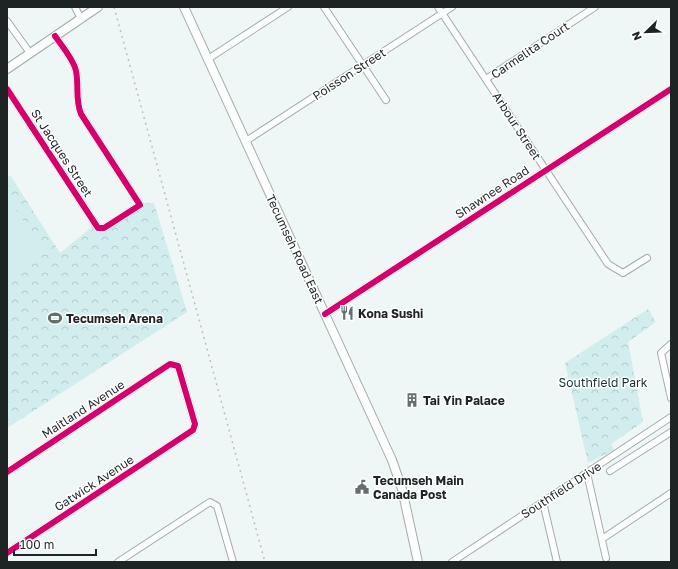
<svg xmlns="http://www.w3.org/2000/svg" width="678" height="569" font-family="'Golos Text',sans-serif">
<defs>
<pattern id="park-crowns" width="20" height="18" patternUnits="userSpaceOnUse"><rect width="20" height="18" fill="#d1eded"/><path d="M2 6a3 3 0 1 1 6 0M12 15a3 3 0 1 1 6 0" fill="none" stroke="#b3cbcb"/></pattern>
</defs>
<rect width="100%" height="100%" fill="#eef6f6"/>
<path fill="url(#park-crowns)" d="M 10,175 L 60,253 L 92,227 L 103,233 L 144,203 L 154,203 L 187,312 L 7,428 L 7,178 Z
M 648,309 L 656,322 L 628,342 L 643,422 L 611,444 L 614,450 L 588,463 L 565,363 Z"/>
<path fill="#d1eded" d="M 7,196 L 41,247 L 39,252 L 7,274 Z"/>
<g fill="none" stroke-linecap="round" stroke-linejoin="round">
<defs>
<path id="minor" d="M 75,7 L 81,19
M 324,7 L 386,100
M 438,7 L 608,264 L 623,273 L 647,258
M 7,21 L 30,53
M 208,59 L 288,7
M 486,79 L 595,7
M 7,89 L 98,228 L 104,228 L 140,205 L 81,114 C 75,100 79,86 76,71 C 74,60 62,46 55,36
M 246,141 L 452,7
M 325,314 L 671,89
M 671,344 L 661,353 L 671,398
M 610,471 L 671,432
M 7,472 L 170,364 L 178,366 L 195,424 L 193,430 L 7,553
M 587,473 L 606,558
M 543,502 L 557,562
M 602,539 L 671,493
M 118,562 L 210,502 L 217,506 L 233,562
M 452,562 L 671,417"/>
<path id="secondary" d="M 184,7 L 392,460 L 402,489 L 418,562
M 7,69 L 98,7"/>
</defs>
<use href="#minor" stroke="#a4abaa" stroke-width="8"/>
<use href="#secondary" stroke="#a4abaa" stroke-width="10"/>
<use href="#minor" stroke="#fcfefe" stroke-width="6"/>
<use href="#secondary" stroke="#fcfefe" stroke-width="8"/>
<path stroke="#bec0c0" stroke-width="1.5" stroke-dasharray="2 4" stroke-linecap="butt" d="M 114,7 L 265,562"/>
<defs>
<path id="cycleway" d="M 7,89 L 98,228 L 104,228 L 140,205 L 81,114 C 75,100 79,86 76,71 C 74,60 62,46 55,36
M 325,314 L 671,89
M 7,472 L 170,364 L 178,366 L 195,424 L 193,430 L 7,553"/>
</defs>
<use href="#cycleway" stroke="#fff" stroke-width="8"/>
<use href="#cycleway" stroke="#d6006c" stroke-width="6"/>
</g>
<defs>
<symbol id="restaurant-bare" viewBox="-9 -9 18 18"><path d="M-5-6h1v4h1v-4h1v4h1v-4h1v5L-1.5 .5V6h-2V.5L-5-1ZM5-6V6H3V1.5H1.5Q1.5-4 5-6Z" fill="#676e6e" stroke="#fff" stroke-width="2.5" paint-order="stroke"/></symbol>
<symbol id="stadium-bare" viewBox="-9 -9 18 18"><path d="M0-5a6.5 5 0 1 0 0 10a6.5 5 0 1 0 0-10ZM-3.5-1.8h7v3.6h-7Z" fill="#676e6e" stroke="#fff" stroke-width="2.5" paint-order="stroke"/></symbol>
<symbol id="building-bare" viewBox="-9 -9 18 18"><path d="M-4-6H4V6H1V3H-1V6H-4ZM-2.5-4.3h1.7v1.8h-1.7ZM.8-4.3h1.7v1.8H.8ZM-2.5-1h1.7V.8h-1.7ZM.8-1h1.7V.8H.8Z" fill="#676e6e" stroke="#fff" stroke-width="2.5" paint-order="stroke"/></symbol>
<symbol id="civic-bare" viewBox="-9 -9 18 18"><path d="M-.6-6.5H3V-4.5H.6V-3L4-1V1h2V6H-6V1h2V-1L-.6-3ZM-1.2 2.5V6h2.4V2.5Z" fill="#676e6e" stroke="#fff" stroke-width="2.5" paint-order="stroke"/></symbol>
</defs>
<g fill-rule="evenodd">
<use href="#restaurant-bare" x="337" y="303" width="20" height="20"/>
<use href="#stadium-bare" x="45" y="308" width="20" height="20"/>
<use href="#building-bare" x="402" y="390" width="20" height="20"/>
<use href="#civic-bare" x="352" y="477" width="20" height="20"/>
</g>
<g text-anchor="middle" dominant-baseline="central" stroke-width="3" stroke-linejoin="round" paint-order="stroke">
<g font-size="12" fill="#1e2424" stroke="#fff">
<text transform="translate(530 50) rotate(-34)">Carmelita Court</text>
<text transform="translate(349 74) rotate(-33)">Poisson Street</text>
<text transform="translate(517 126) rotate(57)">Arbour Street</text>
<text transform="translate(62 153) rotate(57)">St Jacques Street</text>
<text transform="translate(492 192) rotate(-33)">Shawnee Road</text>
<text transform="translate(295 249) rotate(65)">Tecumseh Road East</text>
<text transform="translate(83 409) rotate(-33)">Maitland Avenue</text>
<text transform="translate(94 483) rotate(-33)">Gatwick Avenue</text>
<text transform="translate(561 490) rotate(-33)">Southfield Drive</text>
</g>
<g font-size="12" font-weight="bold" fill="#1e2424" stroke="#fff" text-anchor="start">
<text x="358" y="313">Kona Sushi</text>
<text x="66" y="318">Tecumseh Arena</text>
<text x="423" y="400">Tai Yin Palace</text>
<text x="373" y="480">Tecumseh Main<tspan x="373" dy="14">Canada Post</tspan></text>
</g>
<g font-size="12" fill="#153232" stroke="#fff">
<text x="603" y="382">Southfield Park</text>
</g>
</g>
<rect width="678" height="569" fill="none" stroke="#1e2424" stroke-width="16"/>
<g transform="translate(646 32) rotate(247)" stroke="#ffffff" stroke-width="3" paint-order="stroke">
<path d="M0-3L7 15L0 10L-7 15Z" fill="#1e2424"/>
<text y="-6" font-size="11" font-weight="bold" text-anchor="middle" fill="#1e2424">N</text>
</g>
<path d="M14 549v6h82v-6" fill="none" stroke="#1e2424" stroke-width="2"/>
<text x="20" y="549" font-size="12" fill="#1e2424" stroke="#ffffff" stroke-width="3" paint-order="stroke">100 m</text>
</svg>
